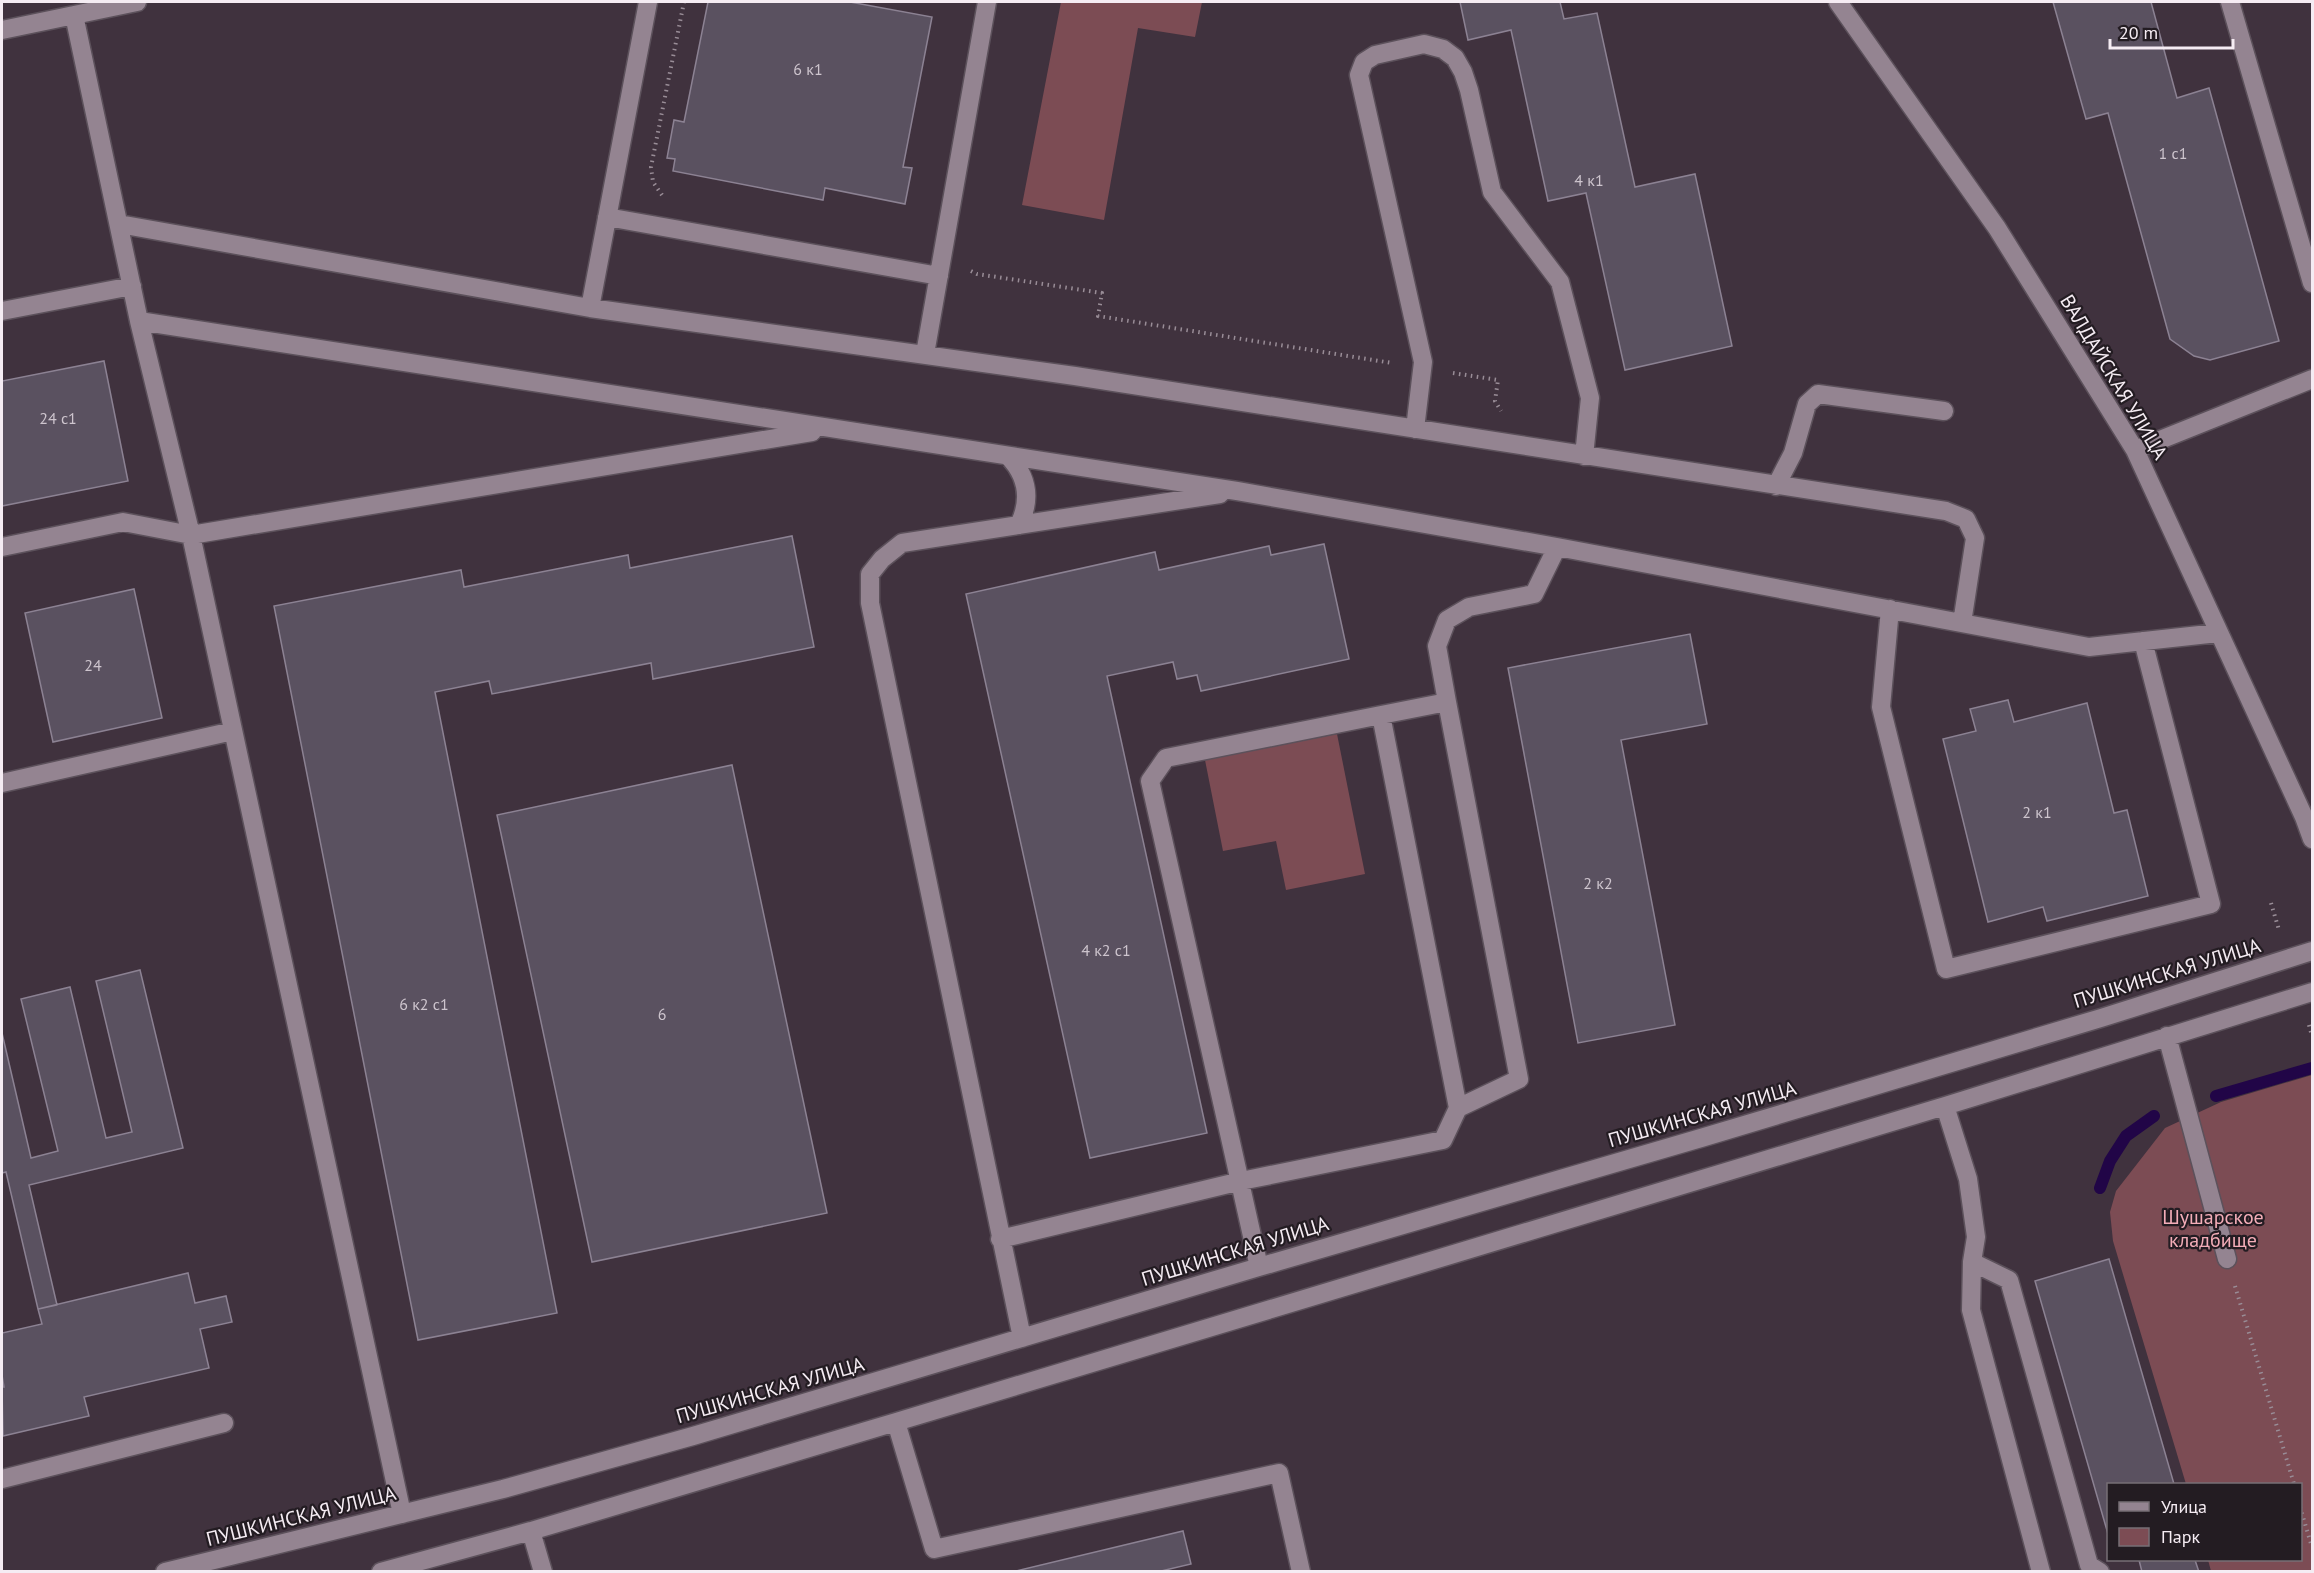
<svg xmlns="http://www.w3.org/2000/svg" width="2314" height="1573" font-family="'PT Sans',sans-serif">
<rect width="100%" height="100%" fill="#40323e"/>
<path fill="#7c4c54" d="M 1061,2 L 1202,2 L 1195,37 L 1138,28 L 1104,220 L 1022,205 Z
M 1337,734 L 1365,874 L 1286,890 L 1276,841 L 1223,851 L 1205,760 Z
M 2312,1075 L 2312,1571 L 2211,1571 L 2208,1560 L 2300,1560 L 2300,1484 L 2186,1484 L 2113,1241 L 2110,1212 L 2116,1191 L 2165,1128 L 2221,1102 Z"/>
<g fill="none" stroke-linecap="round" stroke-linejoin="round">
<path stroke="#210547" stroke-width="12" d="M 2216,1096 L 2312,1068
M 2100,1188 L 2110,1161 L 2126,1136 L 2154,1116"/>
</g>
<path fill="#5a5160" stroke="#8c8293" stroke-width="1.5" d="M 708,2 L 850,2 L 932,17 L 903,167 L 912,168 L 905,204 L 825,188 L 823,200 L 673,171 L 675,159 L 667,158 L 674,120 L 684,122 Z
M 1460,2 L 1560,2 L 1564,19 L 1597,13 L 1635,187 L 1695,174 L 1732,346 L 1625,370 L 1586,193 L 1548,201 L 1511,30 L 1468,40 Z
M 2053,2 L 2151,2 L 2177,98 L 2209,88 L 2279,341 L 2210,360 L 2194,356 L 2170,339 L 2108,113 L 2086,119 Z
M 104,361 L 128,481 L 2,506 L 2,381 Z
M 792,536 L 814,647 L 653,679 L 651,663 L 492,694 L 489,681 L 435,692 L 557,1313 L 418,1340 L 274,606 L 461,570 L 464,587 L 628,555 L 630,568 Z
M 1324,544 L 1349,659 L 1201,691 L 1197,675 L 1177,679 L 1173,662 L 1107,676 L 1207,1133 L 1090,1158 L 966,594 L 1155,552 L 1159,570 L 1269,546 L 1271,555 Z
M 134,589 L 162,718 L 53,742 L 25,613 Z
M 1690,634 L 1707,724 L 1621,740 L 1675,1025 L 1578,1043 L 1508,668 Z
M 2008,700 L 2014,722 L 2087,703 L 2114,813 L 2127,810 L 2148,896 L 2047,921 L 2043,907 L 1988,922 L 1943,739 L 1976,731 L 1970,709 Z
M 732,765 L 827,1213 L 592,1262 L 497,815 Z
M 140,970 L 183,1148 L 29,1185 L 57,1305 L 38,1309 L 6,1172 L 2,1173 L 2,1033 L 31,1158 L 58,1151 L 21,999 L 70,987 L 106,1138 L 132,1132 L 96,981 Z
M 2109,1259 L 2174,1484 L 2108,1484 L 2108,1534 L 2035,1281 Z
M 188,1273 L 195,1303 L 226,1296 L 232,1322 L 200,1329 L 209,1368 L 84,1397 L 89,1416 L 3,1436 L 2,1387 L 4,1387 L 2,1375 L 2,1333 L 42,1324 L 38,1309 Z
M 1183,1531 L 1191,1564 L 1157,1572 L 1012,1572 Z
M 2139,1560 L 2195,1560 L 2199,1572 L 2142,1572 Z"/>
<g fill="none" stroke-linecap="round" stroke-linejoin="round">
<defs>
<path id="minor" d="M 1838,2 L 1997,228 L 2135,450 L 2304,817 L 2312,839
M 2230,2 L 2312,283
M 74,15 L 139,321 L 191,535 L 402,1514
M 2,30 L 137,2
M 607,217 L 939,276
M 119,224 L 590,308 L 1075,376 L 1946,511 L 1966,519 L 1975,538 L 1962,623
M 590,308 L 648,2
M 2,311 L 132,286
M 139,321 L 1237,491 L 1557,547 L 2089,647 L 2218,633
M 925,354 L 987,2
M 1415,429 L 1423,362 L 1359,75 L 1364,62 L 1375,55 L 1424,44 L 1443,49 L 1455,58 L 1463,72 L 1469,90 L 1492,192 L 1560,282 L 1590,398 L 1584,456
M 2135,450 L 2312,379
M 1009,457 C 1028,477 1031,500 1019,525
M 1776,486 L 1793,453 L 1807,404 L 1818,394 L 1944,411
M 2,547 L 123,522 L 191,535 L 812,432
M 1890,609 L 1881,707 L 1946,969 L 2211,904 L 2143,641
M 1447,702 L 1519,1079 L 1458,1108
M 2,783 L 233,731
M 2167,1036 L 2227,1259
M 1945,1106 L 1968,1179 L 1976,1237 L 1972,1262 L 1971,1310 L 2041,1572
M 1000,1239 L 1241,1181 L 1443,1140 L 1458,1108 L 1381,715 L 1447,702 L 1437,646 L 1447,620 L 1469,607 L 1534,594 L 1557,547
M 1972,1262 L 2009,1280 L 2089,1565 L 2100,1572
M 1259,1267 L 1150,781 L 1166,758 L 1381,715
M 1022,1338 L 870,603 L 870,574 L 882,559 L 902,543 L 1220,494
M 896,1422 L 934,1549 L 1279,1473 L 1301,1572
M 2,1479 L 224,1423
M 531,1531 L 543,1572
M 165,1572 L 503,1489 L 693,1436 L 1259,1267 L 1701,1138 L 2101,1018 L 2312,951
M 381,1572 L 531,1531 L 896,1422 L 1945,1106 L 2312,992"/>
</defs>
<use href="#minor" stroke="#5c515b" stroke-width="21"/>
<path stroke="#998d97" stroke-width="4" stroke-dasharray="1.5 4.5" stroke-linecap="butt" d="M 662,195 L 653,182 L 651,167 L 684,2
M 971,271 L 977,274 L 1102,293 L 1098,316 L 1392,363
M 1453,373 L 1498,380 L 1495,401 L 1501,411
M 2271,903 L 2279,930
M 2309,1025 L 2312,1036
M 2235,1286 L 2294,1484
M 2300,1507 L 2312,1547"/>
<use href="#minor" stroke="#948491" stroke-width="18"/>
</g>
<g text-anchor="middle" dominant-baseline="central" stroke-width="4.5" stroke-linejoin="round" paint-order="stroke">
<g font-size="16" fill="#cec5ce">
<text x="808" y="69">6 к1</text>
<text x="2173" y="153">1 с1</text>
<text x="1589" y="180">4 к1</text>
<text x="58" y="418">24 с1</text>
<text x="93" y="665">24</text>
<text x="2037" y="812">2 к1</text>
<text x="1598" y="883">2 к2</text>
<text x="1106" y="950">4 к2 с1</text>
<text x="424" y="1004">6 к2 с1</text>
<text x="662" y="1014">6</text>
</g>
<g font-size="20" fill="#f5ecf3" stroke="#231c22">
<text transform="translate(2114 377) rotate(59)">ВАЛДАЙСКАЯ УЛИЦА</text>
<text transform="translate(2167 973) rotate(-17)">ПУШКИНСКАЯ УЛИЦА</text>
<text transform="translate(1702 1114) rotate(-16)">ПУШКИНСКАЯ УЛИЦА</text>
<text transform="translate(1235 1251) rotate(-17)">ПУШКИНСКАЯ УЛИЦА</text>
<text transform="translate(770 1390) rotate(-16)">ПУШКИНСКАЯ УЛИЦА</text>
<text transform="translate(301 1516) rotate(-14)">ПУШКИНСКАЯ УЛИЦА</text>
</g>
<g font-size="20" fill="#f4adb8" stroke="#231c22">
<text x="2213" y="1217">Шушарское<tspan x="2213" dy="23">кладбище</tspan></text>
</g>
</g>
<rect width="2314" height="1573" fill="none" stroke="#f5ecf3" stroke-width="6"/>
<rect x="2107" y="1483" width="195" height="78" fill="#231c22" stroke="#776f76" stroke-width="1.5"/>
<rect x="2119" y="1502" width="30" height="9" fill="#948491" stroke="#776f76" stroke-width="1.5"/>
<text x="2161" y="1513" font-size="18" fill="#f5ecf3">Улица</text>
<rect x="2119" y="1528" width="30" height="18" fill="#7c4c54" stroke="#776f76" stroke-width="1.5"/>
<text x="2161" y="1543" font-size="18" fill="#f5ecf3">Парк</text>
<path d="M2110 39v9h123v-9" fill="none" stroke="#f5ecf3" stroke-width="3"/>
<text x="2119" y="39" font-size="18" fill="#f5ecf3" stroke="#231c22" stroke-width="4.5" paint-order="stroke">20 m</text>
</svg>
